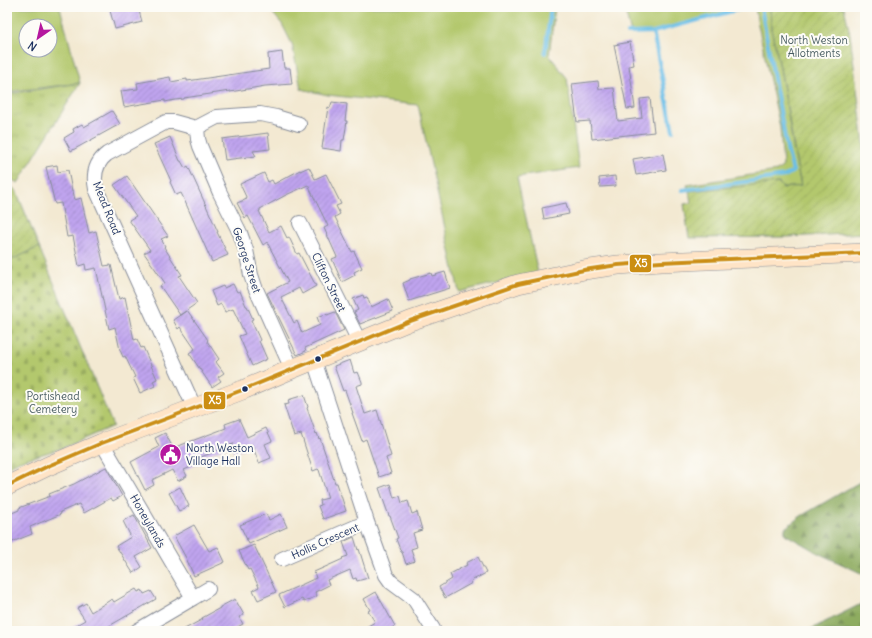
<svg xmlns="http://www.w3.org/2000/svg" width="872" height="638" font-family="Delius,sans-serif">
<defs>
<pattern id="forest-firs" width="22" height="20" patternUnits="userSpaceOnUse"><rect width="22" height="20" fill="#8eac60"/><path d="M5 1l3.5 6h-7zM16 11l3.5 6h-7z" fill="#738c52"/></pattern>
<pattern id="cemetery-stones" width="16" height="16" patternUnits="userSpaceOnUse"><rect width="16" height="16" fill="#b3c86d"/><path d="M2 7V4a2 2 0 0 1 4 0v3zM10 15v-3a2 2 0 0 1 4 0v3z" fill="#99ac61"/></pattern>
<pattern id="park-tufts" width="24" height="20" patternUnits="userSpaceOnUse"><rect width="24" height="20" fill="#b3c86d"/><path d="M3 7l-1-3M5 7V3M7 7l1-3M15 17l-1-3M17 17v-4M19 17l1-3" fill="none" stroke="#99ac61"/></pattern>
<pattern id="garden-furrows" width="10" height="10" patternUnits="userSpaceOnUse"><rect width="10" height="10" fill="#b3c86d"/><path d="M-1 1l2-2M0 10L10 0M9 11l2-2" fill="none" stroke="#99ac61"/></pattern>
<pattern id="building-hatch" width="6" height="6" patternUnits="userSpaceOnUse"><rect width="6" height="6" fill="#c0a4ef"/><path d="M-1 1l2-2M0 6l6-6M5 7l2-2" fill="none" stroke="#9b86c5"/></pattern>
</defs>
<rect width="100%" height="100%" fill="#fdfcf7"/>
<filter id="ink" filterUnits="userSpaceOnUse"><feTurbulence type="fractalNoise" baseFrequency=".025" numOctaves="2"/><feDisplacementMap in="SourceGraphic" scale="8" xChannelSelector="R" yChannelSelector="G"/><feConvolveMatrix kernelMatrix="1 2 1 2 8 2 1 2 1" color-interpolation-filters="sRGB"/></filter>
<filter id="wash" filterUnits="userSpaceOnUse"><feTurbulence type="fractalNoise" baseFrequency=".012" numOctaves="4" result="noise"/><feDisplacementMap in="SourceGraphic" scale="16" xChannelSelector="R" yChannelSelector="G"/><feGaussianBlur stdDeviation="0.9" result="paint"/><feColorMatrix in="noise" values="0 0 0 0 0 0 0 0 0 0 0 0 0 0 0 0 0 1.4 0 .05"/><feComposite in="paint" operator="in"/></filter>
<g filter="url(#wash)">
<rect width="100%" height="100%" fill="#f3e9d2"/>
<path fill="#b3c86d" stroke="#677c66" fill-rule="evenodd" d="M 7,7 L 59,7 L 61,11 L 80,83 L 7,92 ZM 26,26 L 50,26 L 50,50 L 26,50 Z
M 270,7 L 555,7 L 549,55 L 567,78 L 579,168 L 517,177 L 538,273 L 459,292 L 418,105 L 328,95 L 301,89 L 292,44 L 282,24 L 270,10 Z
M 624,7 L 748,7 L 653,32 L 631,33 Z
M 755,7 L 770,7 L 771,23 L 771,29 C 785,80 789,134 801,186 L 783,188 L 779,183 L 689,191 L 687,185 L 777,171 L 783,166 L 780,127 L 757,20 Z"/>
<path fill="url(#forest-firs)" stroke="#546e5f" d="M 865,479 L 865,575 L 818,553 L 785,534 L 785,528 L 801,516 Z
M 865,602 L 865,631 L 807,631 Z"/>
<path fill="url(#cemetery-stones)" stroke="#677c66" d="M 39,247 L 113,426 L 63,448 L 19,461 L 7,467 L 7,262 Z"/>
<path fill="url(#park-tufts)" stroke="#677c66" d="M 80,83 L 18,183 L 7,177 L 7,94 Z"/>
<path fill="url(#garden-furrows)" stroke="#677c66" d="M 770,7 L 844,7 L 850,34 L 865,152 L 865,233 L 787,237 L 689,238 L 684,204 L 691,203 L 689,191 L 779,183 L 783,188 L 801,186 C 790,134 785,80 771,29 L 771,23 Z
M 7,185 L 16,190 L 39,247 L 7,262 Z"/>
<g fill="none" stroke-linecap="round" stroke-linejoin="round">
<path stroke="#6cbfe8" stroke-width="4" d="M 287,7 L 287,9
M 653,32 L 673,131
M 628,33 L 653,32 L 748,7
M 545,53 L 551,7
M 682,190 L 752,181 L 785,176 L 793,171 L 787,149 L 761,7"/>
</g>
<g id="blocks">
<path fill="url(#building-hatch)" d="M 109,7 L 138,7 L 142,22 L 115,29 Z
M 630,42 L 634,65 L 629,66 L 635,108 L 627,109 L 614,45 Z
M 282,52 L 284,68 L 290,68 L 292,84 L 265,86 L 230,92 L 230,91 L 184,98 L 184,99 L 175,100 L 165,102 L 165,100 L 124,107 L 121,91 L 138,89 L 137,83 L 170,77 L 171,82 L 187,79 L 187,81 L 269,69 L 268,54 Z
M 598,81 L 599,89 L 614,88 L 618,121 L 642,118 L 640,99 L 650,98 L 654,132 L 592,139 L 590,121 L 577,122 L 572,84 Z
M 332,102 L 347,104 L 345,121 L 347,121 L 344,140 L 342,140 L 341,151 L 322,148 L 328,107 L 330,108 Z
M 112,111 L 120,124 L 71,151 L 64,138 L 74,132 L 73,129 L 82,124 L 84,127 Z
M 268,133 L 270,149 L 253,151 L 256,156 L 225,160 L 222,139 Z
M 170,137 L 180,161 L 181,161 L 185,168 L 188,166 L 218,232 L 217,232 L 228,255 L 212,262 L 183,197 L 181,193 L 176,195 L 170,182 L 171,181 L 154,144 Z
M 663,154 L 666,170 L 636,175 L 633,159 Z
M 57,165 L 58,172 L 68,170 L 72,191 L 73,191 L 75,200 L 81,198 L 89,233 L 96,231 L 104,266 L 111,265 L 119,299 L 125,297 L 134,340 L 137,339 L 141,348 L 143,347 L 157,379 L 153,381 L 155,386 L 140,393 L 133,378 L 135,377 L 125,356 L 123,357 L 120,350 L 115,327 L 109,329 L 96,268 L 86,270 L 85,264 L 79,266 L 73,236 L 67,237 L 61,203 L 55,204 L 46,167 Z
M 309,167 L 315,179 L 326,174 L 341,204 L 336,206 L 340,214 L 335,217 L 352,252 L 354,251 L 362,268 L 354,272 L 355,275 L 342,282 L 332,259 L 337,257 L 324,228 L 328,226 L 308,185 L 286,195 L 260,209 L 260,211 L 259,211 L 269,232 L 281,226 L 287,238 L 289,237 L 297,254 L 299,253 L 316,286 L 302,294 L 299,288 L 281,297 L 294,323 L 297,321 L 302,333 L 320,325 L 317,317 L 326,314 L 327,315 L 335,312 L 344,330 L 305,348 L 306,351 L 297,355 L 267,293 L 288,282 L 267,242 L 263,245 L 248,216 L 245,218 L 237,203 L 247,199 L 240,184 L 264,173 L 268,182 L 272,180 L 274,184 L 300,170 L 300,171 Z
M 127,176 L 168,236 L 161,239 L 163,241 L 162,241 L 165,246 L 164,247 L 182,275 L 179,276 L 197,303 L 187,310 L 208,340 L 207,341 L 219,359 L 216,362 L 224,373 L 218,377 L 221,381 L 212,387 L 189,353 L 195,349 L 180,327 L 178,329 L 173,320 L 186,311 L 180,315 L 160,286 L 165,283 L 144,253 L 150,250 L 129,220 L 136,216 L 114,185 Z
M 615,176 L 616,186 L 600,187 L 599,178 Z
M 566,203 L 569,214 L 544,219 L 542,208 Z
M 445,272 L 450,288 L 409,301 L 403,283 L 410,280 L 410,279 L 431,273 L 432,276 Z
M 233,284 L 237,292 L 240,291 L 246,306 L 247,306 L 253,319 L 251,320 L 260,340 L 259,341 L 267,359 L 252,366 L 239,336 L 245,334 L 233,309 L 225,312 L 221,304 L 217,306 L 211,291 L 223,286 L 224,288 Z
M 363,295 L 364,298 L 367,297 L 371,307 L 388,299 L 393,311 L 360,324 L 354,312 L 358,310 L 353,299 Z
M 350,360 L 354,373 L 358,372 L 362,382 L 362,384 L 356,386 L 365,414 L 377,410 L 391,456 L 386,458 L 391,473 L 379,477 L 366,439 L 362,441 L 352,413 L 353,413 L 345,390 L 343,391 L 334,366 Z
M 304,395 L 308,407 L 307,408 L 316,434 L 317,433 L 319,439 L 320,438 L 335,483 L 337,483 L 346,511 L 323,519 L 318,506 L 321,505 L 320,500 L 328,498 L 319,470 L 318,469 L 313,471 L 301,434 L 294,436 L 284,405 L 289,404 L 288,400 Z
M 239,419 L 247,437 L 266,428 L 272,441 L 265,444 L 271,458 L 259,463 L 252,445 L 234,453 L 230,445 L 234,444 L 201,457 L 203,462 L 184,470 L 187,476 L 178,481 L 172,470 L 152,480 L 154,485 L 145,490 L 131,462 L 159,447 L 155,438 L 165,433 L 173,448 L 226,428 L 225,424 Z
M 106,467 L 122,496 L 113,501 L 111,498 L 84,513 L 79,504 L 60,512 L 61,514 L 30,527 L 32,534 L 7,544 L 7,515 L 19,510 L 19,508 L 50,496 L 49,494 L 74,484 Z
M 390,484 L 394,498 L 400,496 L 402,503 L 408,501 L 412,514 L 417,512 L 422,530 L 413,533 L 417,547 L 411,549 L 415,561 L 406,564 L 402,552 L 401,552 L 396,539 L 398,538 L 390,516 L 389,516 L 379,488 Z
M 180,487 L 189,506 L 179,511 L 169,493 Z
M 266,514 L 269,520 L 281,514 L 287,527 L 249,544 L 240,525 Z
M 134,515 L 152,548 L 136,557 L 142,567 L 133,573 L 116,546 L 131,537 L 123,521 Z
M 194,525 L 209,551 L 218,547 L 225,562 L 194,576 L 186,558 L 174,536 Z
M 354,537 L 358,550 L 359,549 L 368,578 L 357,581 L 356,578 L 353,579 L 350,570 L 327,580 L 329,585 L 315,592 L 317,596 L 304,602 L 302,599 L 285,607 L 279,595 L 316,578 L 314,572 L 343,559 L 342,558 L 348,556 L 343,542 Z
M 254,545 L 276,592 L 258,600 L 253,590 L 259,587 L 250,569 L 248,570 L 239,551 Z
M 478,557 L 486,573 L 471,581 L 472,583 L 445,598 L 439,587 L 452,579 L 450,574 L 467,565 L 466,563 Z
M 136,589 L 138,592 L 142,590 L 144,594 L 151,591 L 156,599 L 104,629 L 104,628 L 98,631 L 66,631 L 85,620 L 77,608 L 86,603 L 91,612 L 112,599 L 114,602 Z
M 376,592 L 395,626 L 386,631 L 359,631 L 375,622 L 368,611 L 370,610 L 364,599 Z
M 235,599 L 244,615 L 239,617 L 243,624 L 230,631 L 181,631 L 203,619 L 202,618 L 220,608 L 220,607 Z"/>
</g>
</g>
<g filter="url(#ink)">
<use href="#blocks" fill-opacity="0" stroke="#878c98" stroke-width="1"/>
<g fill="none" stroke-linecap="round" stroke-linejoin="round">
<defs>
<path id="minor" d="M 197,128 L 198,139 L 200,146 L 220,193 L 240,233 L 246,250 L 251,275 L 255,287 L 292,369
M 300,223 L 359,341
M 314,360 L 367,522 L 386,575 L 391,582 L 414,599 L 433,629 L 433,631
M 195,409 L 96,189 C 93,175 95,163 107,154 L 166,122 L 174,122 L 196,128 L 217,117 L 260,114 L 276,117 L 299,124
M 102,443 L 193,598 L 137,631
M 282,559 L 367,522
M 193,598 L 208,589"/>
<path id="secondary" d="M 7,486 L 48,466 L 102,443 L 245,389 L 292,369 L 410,321 L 518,284 L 584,270 L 618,265 L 661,262 L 865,253"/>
</defs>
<use href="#minor" stroke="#878c98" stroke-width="16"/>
<use href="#secondary" stroke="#878c98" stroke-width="20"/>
<use href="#minor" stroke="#fff" stroke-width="14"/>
<use href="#secondary" stroke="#ffe4c6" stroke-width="19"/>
<defs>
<path id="bus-1" d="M 7,486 L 48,466 L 102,443 L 245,389 L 410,321 L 518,284 L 584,270 L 618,265 L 661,262 L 865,253"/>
</defs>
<use href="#bus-1" stroke="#fdfcf7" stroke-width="7"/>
<use href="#bus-1" stroke="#cb8e13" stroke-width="4"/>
</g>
</g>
<defs>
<symbol id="civic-disc" viewBox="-11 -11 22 22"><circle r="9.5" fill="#b5179e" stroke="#fdfcf7"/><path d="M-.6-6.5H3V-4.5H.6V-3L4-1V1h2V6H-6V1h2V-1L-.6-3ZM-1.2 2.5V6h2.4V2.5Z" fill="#fff"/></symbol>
</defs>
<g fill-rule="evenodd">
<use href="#civic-disc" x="158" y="442" width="25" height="25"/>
</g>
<g fill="#1b2f5e" stroke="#fdfcf7" stroke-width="1.5">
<circle cx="318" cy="359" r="3.5"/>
<circle cx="245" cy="389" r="3.5"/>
</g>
<g text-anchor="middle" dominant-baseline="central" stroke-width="4" stroke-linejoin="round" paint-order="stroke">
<g font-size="11" fill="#495d62" stroke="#fdfcf7">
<text x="814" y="40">North Weston<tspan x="814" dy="13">Allotments</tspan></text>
<text x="53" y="396">Portishead<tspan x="53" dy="13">Cemetery</tspan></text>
</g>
<g font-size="11" fill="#1b2f5e" stroke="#fdfcf7">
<text transform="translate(107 208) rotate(68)">Mead Road</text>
<text transform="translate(247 260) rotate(72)">George Street</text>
<text transform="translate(329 282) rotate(64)">Clifton Street</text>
<text transform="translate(148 521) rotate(60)">Honeylands</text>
<text transform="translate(325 541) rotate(-24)">Hollis Crescent</text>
</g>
<g font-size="11" fill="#1b2f5e" stroke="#fdfcf7" text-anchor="start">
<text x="186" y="448">North Weston<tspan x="186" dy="13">Village Hall</tspan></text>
</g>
</g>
<g stroke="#fdfcf7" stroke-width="1.5">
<rect x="629" y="254" width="23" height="19" rx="4" fill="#cb8e13"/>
<rect x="203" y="391" width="23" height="19" rx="4" fill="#cb8e13"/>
</g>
<g font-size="11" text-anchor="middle" font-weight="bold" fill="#fff">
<text x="641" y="267">X5</text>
<text x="215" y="404">X5</text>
</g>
<rect width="872" height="638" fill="none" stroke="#fdfcf7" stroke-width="24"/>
<g transform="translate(38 38) rotate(214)"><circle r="19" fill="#fdfcf7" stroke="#a3aaba"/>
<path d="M0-3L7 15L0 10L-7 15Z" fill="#b5179e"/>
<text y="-6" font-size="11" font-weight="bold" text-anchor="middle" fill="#1b2f5e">N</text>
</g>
</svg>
